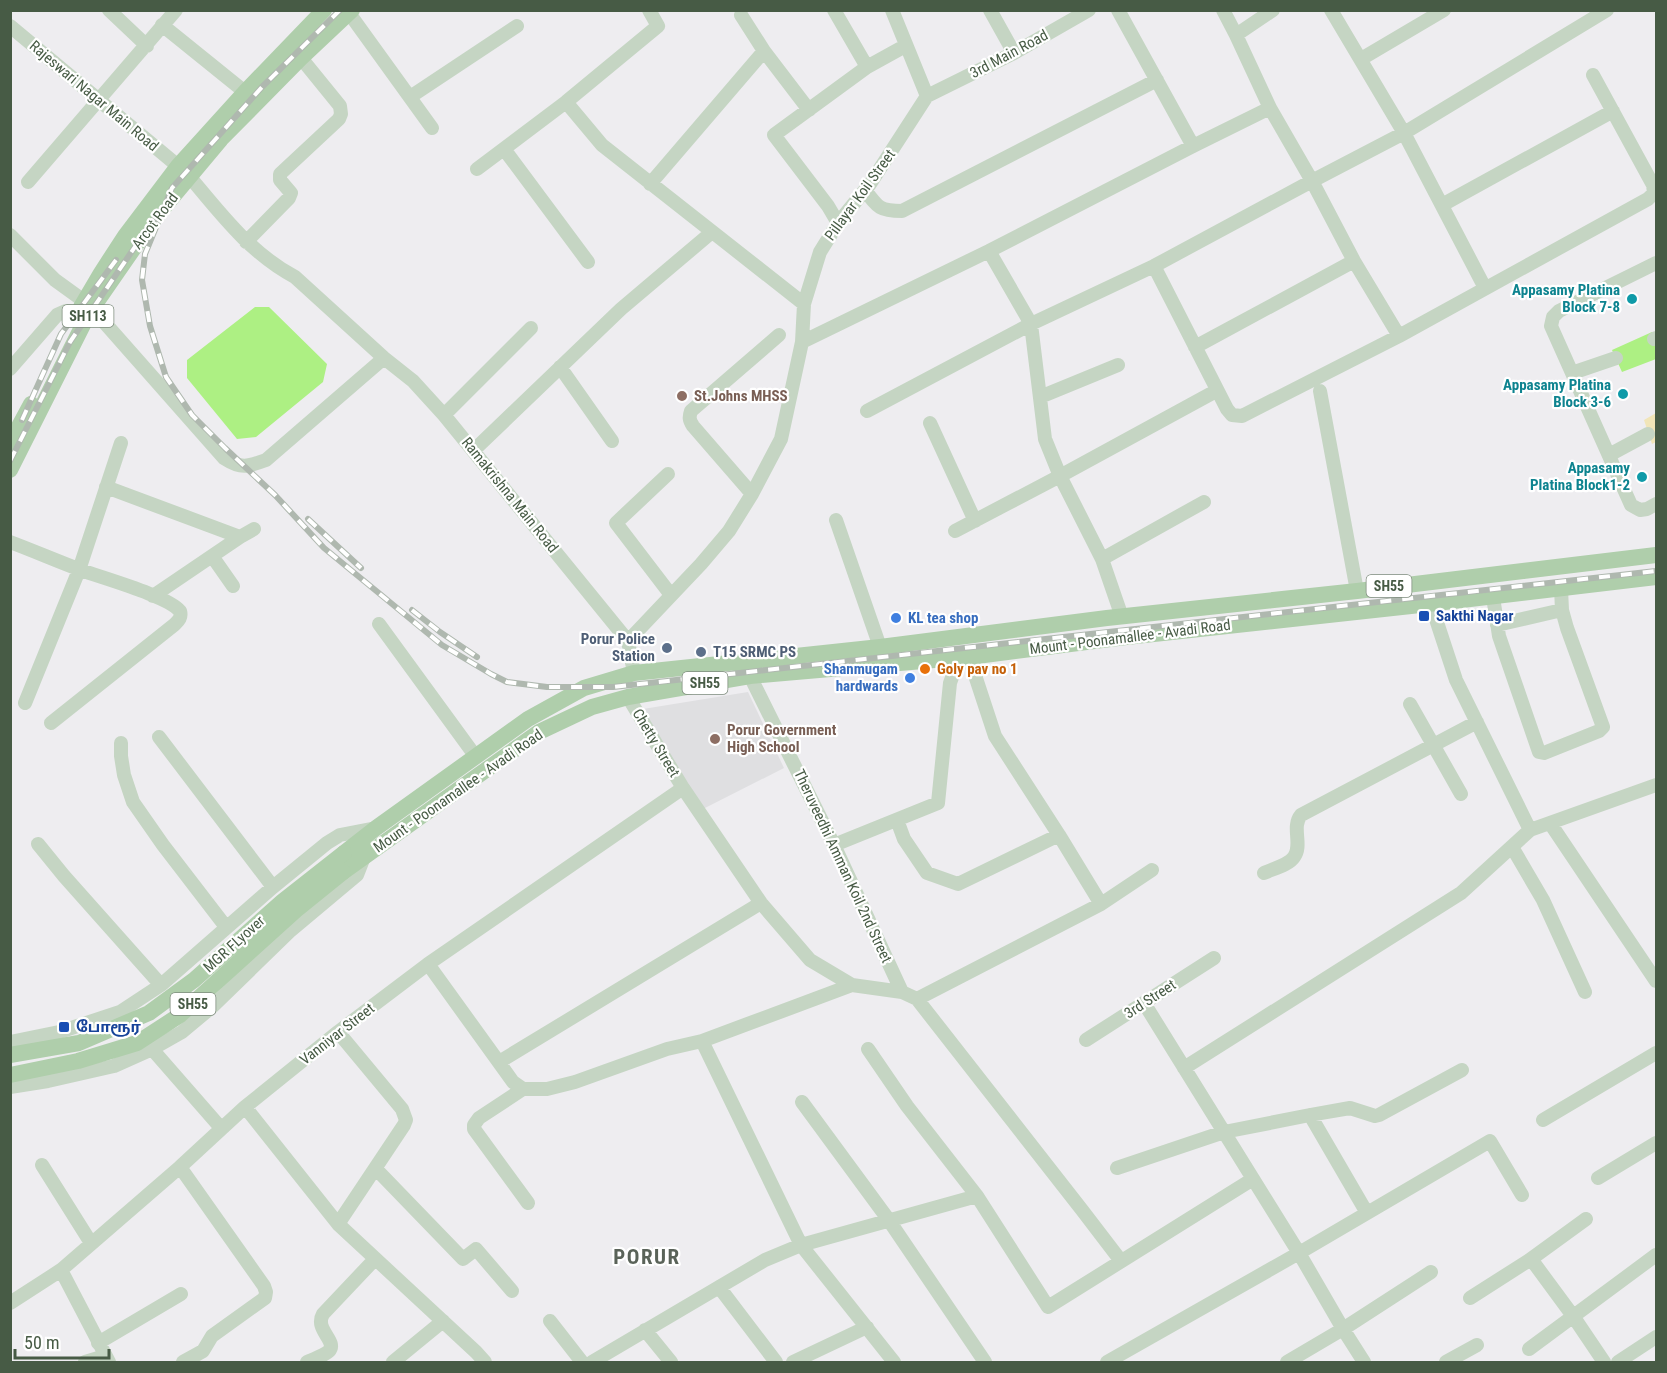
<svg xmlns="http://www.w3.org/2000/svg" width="1667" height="1373" font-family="'Roboto Condensed','Noto Sans Tamil',sans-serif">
<rect width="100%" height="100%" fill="#eeedf0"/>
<path fill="#dfdfe1" d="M 748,692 L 784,768 L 703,809 L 643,709 Z"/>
<path fill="#f1e5b8" d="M 1656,413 L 1656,442 L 1652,444 L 1644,420 Z"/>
<path fill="#adf083" d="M 255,307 L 269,307 L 327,364 L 323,382 L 256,437 L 237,439 L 187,378 L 187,360 Z
M 1652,332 L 1656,345 L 1656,359 L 1622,372 L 1612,350 Z"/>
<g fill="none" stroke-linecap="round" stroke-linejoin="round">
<path stroke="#c5d5c3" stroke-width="14" d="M 109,10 L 147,46
M 834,10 L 867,67
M 892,10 L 927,96
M 990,10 L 1014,53
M 1118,10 L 1193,146
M 1223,10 L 1236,35 L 1270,108 L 1312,181 L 1354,261 L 1399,336
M 1331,10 L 1404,133 L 1485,288
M 349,13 L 432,128
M 741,15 L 764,51 L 809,110
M 162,25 L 245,92
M 10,26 L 178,166
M 1236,35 L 1273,10
M 1361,59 L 1444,10
M 927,96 L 1014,53 L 1089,10
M 410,97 L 517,26
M 566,102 L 602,145 L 804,304
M 504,149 L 588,262
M 477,169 L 566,102 L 658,26 L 649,10
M 189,176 C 221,214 250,253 295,277 L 384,358 L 413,381 L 444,415 L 628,641 L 634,673
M 28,182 L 176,10
M 650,184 L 764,51
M 865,190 C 878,208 880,211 902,211 L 1157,80
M 1442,205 L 1613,111
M 838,223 L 828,206 L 774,135 L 867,67 L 905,46
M 10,235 L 55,280 L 84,301
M 246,242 L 289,198 L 291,193 L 280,180 L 280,174 L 339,119 L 341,114 L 340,106 L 301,58
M 989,251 L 1031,324 L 1045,439 L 1060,476 L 1102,559 L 1122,617
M 1656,263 L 1559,311 L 1553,317 L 1551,326 L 1631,505 L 1640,510 L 1647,509 L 1656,504
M 1154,266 L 1227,409 L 1232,415 L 1242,416 L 1399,336 L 1648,199 L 1654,193 L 1653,185 L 1593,75
M 89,313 L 104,322 L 224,458 C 241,469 247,467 266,460 L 384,358
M 1654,339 L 1656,338
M 802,342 L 989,251 L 1193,146 L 1270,108
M 1195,347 L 1354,261
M 560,367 L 612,441
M 10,369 L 57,315 L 66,311 L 79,312
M 1572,373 L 1616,358
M 1320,391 L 1357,591
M 1040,397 L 1118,365
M 867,411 L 1031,324 L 1154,266 L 1312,181 L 1404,133 L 1607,10
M 444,415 L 531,328
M 930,423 L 975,521
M 474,450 L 621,309 L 712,232
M 1609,455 L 1648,434
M 668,474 L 616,523 L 671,595
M 106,487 L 240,537 L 153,596
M 752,494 L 693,426 C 689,420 689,417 691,411 L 779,335
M 836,520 L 880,647
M 955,531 L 1060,476 L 1216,391
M 240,537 L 254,529
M 10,542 C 34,551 57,561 81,570 C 102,578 168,596 180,611 C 182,618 178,621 174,625 L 51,723
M 212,556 L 233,586
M 1102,559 L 1204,502
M 1493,597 L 1499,636 L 1539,752 L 1544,753 L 1599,731 L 1603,727 L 1567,628 L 1562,610 L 1561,589
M 1431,604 L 1456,680 L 1530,830
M 379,624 L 476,757
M 1497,625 L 1562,610
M 628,641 L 701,564 L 729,531 L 752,494 L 781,439 L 802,342 L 804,304 L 820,252 L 838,223 L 870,184 L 927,96
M 969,657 L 995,736 L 1059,835 L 1101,904
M 750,676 L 834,845 L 902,992
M 628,697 L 683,788 L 761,903 L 810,960 L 852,985 L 902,992 L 917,999 L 1101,904 L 1152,870
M 25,703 L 79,570 L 121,443
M 1410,704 L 1461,794
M 159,737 L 273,887
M 121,743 L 121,756 L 124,775 L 133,802 L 163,845 L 226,927
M 897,820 L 904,839 L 927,873 L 958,884 L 1059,835
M 1550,823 L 1656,981
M 38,844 L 64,876 L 161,985
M 834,845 L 938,803 L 950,683 L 959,658
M 1512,847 L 1543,900 L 1585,992
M 1264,873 C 1272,869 1289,865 1294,857 C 1303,845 1291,827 1301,815 L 1477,722
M 428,964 L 513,1082 L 523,1089 L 547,1089 L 575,1082 L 667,1049 L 702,1041 L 852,985
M 917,999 L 1082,1210 L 1121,1261
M 1144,1003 L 1299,1253 L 1343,1329 L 1364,1362
M 338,1032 L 402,1109 L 406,1120 L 404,1125 L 338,1224
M 1086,1040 L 1214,958
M 702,1041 L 801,1245 L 894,1362
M 10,1042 L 59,1032 L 120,1012 L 161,985 L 273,887 L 327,843 L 340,835 L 376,828
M 152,1049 L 221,1128
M 868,1049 L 907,1106 L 977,1196 L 1048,1307 L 1253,1179
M 499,1062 L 761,903
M 1184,1068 L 1461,893 L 1530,830 L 1656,785
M 10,1087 L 48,1081 L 114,1066 L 152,1049 L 182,1032 L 213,1006 L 289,932 L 357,875 L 364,857
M 523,1089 L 479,1118 L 474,1125 L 474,1129 L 528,1203
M 802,1102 L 888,1219 L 985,1362
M 245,1107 L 338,1224 L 476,1352 L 485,1362
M 1310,1115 L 1367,1213
M 1543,1120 L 1656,1053
M 42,1165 L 91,1243
M 180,1167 L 264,1286 L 266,1292 L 265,1298 L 212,1336 L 203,1351 L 183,1362
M 1117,1168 L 1224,1132 L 1310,1115 L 1350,1108 L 1375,1116 L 1379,1115 L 1462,1070
M 376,1169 L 463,1259 L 476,1249 L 512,1291
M 1598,1178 L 1656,1143
M 1531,1259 L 1573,1316 L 1604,1362
M 61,1270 L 109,1362
M 719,1287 L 776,1362
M 1470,1298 L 1531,1259 L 1586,1219
M 10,1303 L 61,1270 L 180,1167 L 245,1107 L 338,1032 L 428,964 L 683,788
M 550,1321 L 582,1362
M 645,1330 L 671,1362
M 98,1343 L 181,1294
M 1529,1349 L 1656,1255
M 85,1362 L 105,1356
M 307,1362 C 313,1359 324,1356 329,1351 C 338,1341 314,1330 323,1314 L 375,1259
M 393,1362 L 443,1321
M 592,1362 L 765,1260 L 801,1245 L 977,1196
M 793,1362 L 867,1327
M 1107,1362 L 1299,1253 L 1490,1141 L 1522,1195
M 1287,1362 L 1343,1329 L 1431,1272
M 1446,1362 L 1477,1345
M 1618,1362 L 1656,1337"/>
<path stroke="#afceab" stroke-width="16" d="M 81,307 L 101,273 L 125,236 L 178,166 L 245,92 L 324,10
M 10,443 L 31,404
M 10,470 L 89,313 L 154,219 L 221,139 L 301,58 L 352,10
M 344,853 L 376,828 L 528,719 L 584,688 L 634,673 L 880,647 L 1107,618 L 1357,591 L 1656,555
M 343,872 L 539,732 L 592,707 L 628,697 L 750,676 L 969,657 L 1126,637 L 1411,606 L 1656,577"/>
<defs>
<path id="rail" d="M 340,10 L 262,87 L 172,188 L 145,254 L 142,280 L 150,326 L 166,377 L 192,415 L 225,448 L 275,495 L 324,548 L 442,645 L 491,674 L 507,682 L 547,687 L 613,687 L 1656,571
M 22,420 L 61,334 L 116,260
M 10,461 L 70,342 L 154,219
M 308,519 L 361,568
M 412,610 L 440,632 L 477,657"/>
</defs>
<use href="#rail" stroke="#afb8af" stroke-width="6"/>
<use href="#rail" stroke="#fff" stroke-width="4" stroke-dasharray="11" stroke-linecap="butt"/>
<path stroke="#afceab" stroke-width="16" d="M 10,1055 L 79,1043 L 149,1013 L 194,980 L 283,901 L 344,853
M 10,1075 L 78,1061 L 137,1043 L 180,1015 L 296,910 L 343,872"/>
</g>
<g fill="#0f9aa8" stroke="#fff" stroke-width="2">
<circle cx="1632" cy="299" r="6"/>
<circle cx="1623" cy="394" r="6"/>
<circle cx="1642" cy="477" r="6"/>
</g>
<g fill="#8d6e63" stroke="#fff" stroke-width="2">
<circle cx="682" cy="396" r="6"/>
<circle cx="715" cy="739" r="6"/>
</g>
<g fill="#1a4fb4" stroke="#fff" stroke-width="2">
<rect x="1418" y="610" width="12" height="12" rx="3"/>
<rect x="58" y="1021" width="12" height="12" rx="3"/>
</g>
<g fill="#3f7fe0" stroke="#fff" stroke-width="2">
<circle cx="896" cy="618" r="6"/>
<circle cx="910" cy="678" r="6"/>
</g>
<g fill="#5c6f8a" stroke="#fff" stroke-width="2">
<circle cx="667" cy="648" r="6"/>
<circle cx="701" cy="652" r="6"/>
</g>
<circle fill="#e8710a" stroke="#fff" stroke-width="2" cx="925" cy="669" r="6"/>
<g text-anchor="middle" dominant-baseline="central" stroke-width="4.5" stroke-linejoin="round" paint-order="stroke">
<g fill="#fff" stroke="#7e8c7d" stroke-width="1.5">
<rect x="62.5" y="305" width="51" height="22" rx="4.5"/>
<rect x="1366.5" y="575" width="45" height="22" rx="4.5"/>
<rect x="682.5" y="672" width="45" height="22" rx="4.5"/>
<rect x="170.5" y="993" width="45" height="22" rx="4.5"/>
</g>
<g font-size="14" font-weight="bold" fill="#475b45">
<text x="88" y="316">SH113</text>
<text x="1389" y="586">SH55</text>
<text x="705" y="683">SH55</text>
<text x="193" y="1004">SH55</text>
</g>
<g font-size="15" fill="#475b45" stroke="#fff">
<text transform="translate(1009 54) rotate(-28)">3rd Main Road</text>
<text transform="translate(94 96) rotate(40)">Rajeswari Nagar Main Road</text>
<text transform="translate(860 195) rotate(-54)">Pillayar Koil Street</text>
<text transform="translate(155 221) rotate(-53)">Arcot Road</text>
<text transform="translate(510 495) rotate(51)">Ramakrishna Main Road</text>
<text transform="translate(1130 637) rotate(-7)">Mount - Poonamallee - Avadi Road</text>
<text transform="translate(656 743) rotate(59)">Chetty Street</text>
<text transform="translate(458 791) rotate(-35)">Mount - Poonamallee - Avadi Road</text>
<text transform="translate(843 866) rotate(65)">Theruveedhi Amman Koil 2nd Street</text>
<text transform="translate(234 944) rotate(-42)">MGR FLyover</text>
<text transform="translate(1150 999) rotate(-33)">3rd Street</text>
<text transform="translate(337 1034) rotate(-38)">Vanniyar Street</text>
</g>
<g font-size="15" font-weight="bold" fill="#0d838f" stroke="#fff" text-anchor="end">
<text x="1620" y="290">Appasamy Platina<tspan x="1620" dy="17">Block 7-8</tspan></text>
<text x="1611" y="385">Appasamy Platina<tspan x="1611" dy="17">Block 3-6</tspan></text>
<text x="1630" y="468">Appasamy<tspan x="1630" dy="17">Platina Block1-2</tspan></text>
</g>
<g font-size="15" font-weight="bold" fill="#785e54" stroke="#fff" text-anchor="start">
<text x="694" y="396">St.Johns MHSS</text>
<text x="727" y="730">Porur Government<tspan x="727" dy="17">High School</tspan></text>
</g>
<g font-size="15" font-weight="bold" fill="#164399" stroke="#fff" text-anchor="start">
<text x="1436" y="616">Sakthi Nagar</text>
<text x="76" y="1027">போரூர்</text>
</g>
<g font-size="15" font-weight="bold" fill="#366cbe" stroke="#fff" text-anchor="start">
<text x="908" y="618">KL tea shop</text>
<text x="898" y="669" text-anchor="end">Shanmugam<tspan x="898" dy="17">hardwards</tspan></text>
</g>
<g font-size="15" font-weight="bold" fill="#4e5e75" stroke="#fff" text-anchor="end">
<text x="655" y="639">Porur Police<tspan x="655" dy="17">Station</tspan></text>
<text x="713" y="652" text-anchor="start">T15 SRMC PS</text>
</g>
<g font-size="15" font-weight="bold" fill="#c56008" stroke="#fff" text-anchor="start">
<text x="937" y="669">Goly pav no 1</text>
</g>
<g font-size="21" font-weight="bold" letter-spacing="1.5" fill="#5a6359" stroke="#fff">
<text x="647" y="1257">PORUR</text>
</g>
</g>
<rect width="1667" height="1373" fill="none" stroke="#475b45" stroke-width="24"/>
<path d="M15 1349v9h94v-9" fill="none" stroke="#475b45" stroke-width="3"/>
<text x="24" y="1349" font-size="18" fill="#475b45" stroke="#ffffff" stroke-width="4.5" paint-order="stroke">50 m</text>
</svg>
